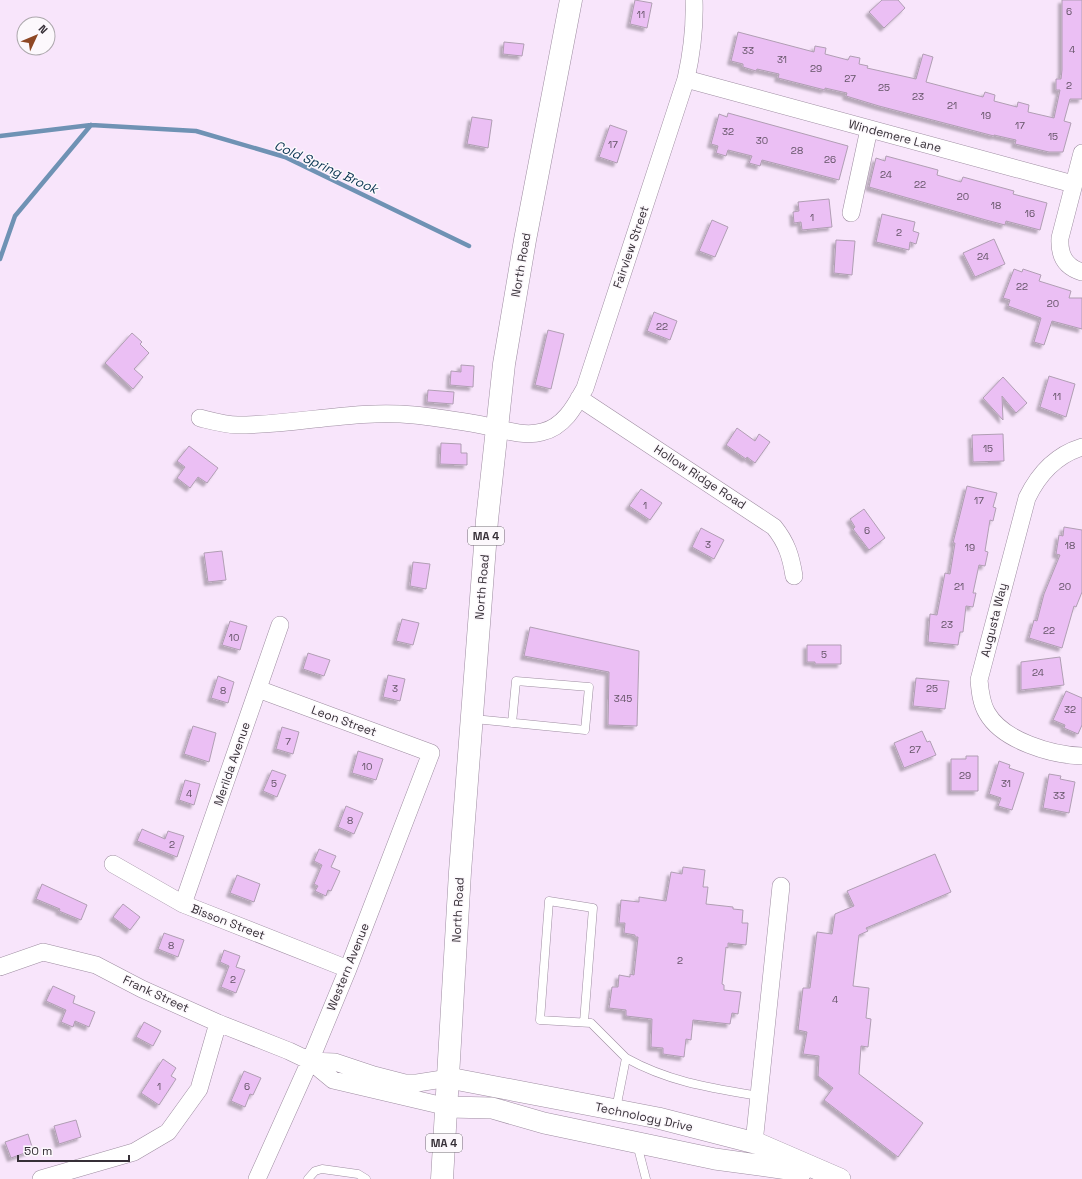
<svg xmlns="http://www.w3.org/2000/svg" width="1082" height="1179" font-family="'Space Grotesk',sans-serif">
<defs>
<filter id="shadow"><feDropShadow dx="-3.5" dy="3.5" stdDeviation="1" flood-color="#0004"/></filter>
</defs>
<rect width="100%" height="100%" fill="#f8e5fb"/>
<g fill="none" stroke-linecap="round" stroke-linejoin="round">
<path stroke="#6f92b4" stroke-width="4.5" d="M 0,136 L 91,125 L 196,131 L 285,157 L 469,246
M 0,259 L 15,216 L 91,125"/>
</g>
<path fill="#ebbff4" stroke="#b09eb3" filter="url(#shadow)" d="M 635,0 L 652,3 L 647,28 L 630,24 Z
M 882,0 L 898,0 L 905,8 L 884,28 L 869,12 Z
M 1062,0 L 1082,0 L 1082,99 L 1070,99 L 1064,121 L 1071,123 L 1063,152 L 1049,152 L 1015,144 L 1016,140 L 994,135 L 994,136 L 879,106 L 846,96 L 847,93 L 825,88 L 825,90 L 778,78 L 779,74 L 757,69 L 756,71 L 743,67 L 743,64 L 731,61 L 738,32 L 814,52 L 815,46 L 826,48 L 825,54 L 848,60 L 850,56 L 860,58 L 859,64 L 868,66 L 867,68 L 916,79 L 923,54 L 933,57 L 926,82 L 983,97 L 985,92 L 995,95 L 994,101 L 1017,107 L 1018,102 L 1029,105 L 1028,112 L 1054,118 L 1060,90 L 1056,90 L 1056,79 L 1061,79 L 1062,70 Z
M 504,42 L 524,44 L 522,56 L 503,54 Z
M 728,113 L 848,146 L 839,180 L 762,160 L 760,166 L 749,163 L 752,156 L 728,150 L 726,156 L 716,153 L 718,146 L 711,144 L 719,114 L 727,117 Z
M 472,117 L 492,120 L 488,148 L 467,144 Z
M 610,125 L 627,131 L 617,163 L 599,157 Z
M 886,156 L 938,170 L 937,175 L 961,182 L 963,177 L 1014,191 L 1013,194 L 1047,203 L 1040,230 L 1006,221 L 1005,225 L 986,220 L 869,187 L 876,158 L 885,161 Z
M 829,199 L 832,227 L 802,230 L 801,222 L 794,223 L 793,212 L 799,211 L 798,202 Z
M 882,214 L 915,222 L 913,231 L 919,233 L 916,244 L 910,242 L 909,250 L 876,242 Z
M 712,220 L 728,227 L 715,257 L 699,251 Z
M 994,239 L 1005,264 L 975,277 L 963,253 Z
M 836,240 L 855,241 L 852,275 L 834,273 Z
M 1014,269 L 1022,272 L 1023,269 L 1041,275 L 1039,281 L 1071,291 L 1069,298 L 1082,298 L 1082,329 L 1052,321 L 1044,345 L 1034,342 L 1041,318 L 1008,306 L 1010,300 L 1003,298 Z
M 654,312 L 677,321 L 670,340 L 647,331 Z
M 548,330 L 564,334 L 551,389 L 535,385 Z
M 132,333 L 142,342 L 140,344 L 149,353 L 134,369 L 143,377 L 133,389 L 105,363 Z
M 461,365 L 474,366 L 473,387 L 450,385 L 451,371 L 461,372 Z
M 1049,376 L 1075,384 L 1066,417 L 1040,407 Z
M 1003,377 L 1027,403 L 1016,413 L 1002,396 L 1003,420 L 983,398 Z
M 428,390 L 454,392 L 453,404 L 427,402 Z
M 737,428 L 755,441 L 759,434 L 770,442 L 755,463 L 747,457 L 746,459 L 726,445 Z
M 1003,434 L 1004,461 L 973,462 L 972,435 Z
M 441,443 L 461,444 L 461,453 L 467,453 L 467,465 L 440,464 Z
M 189,446 L 218,468 L 207,483 L 198,477 L 190,488 L 177,478 L 185,467 L 177,461 Z
M 967,486 L 997,493 L 993,507 L 996,508 L 993,521 L 990,520 L 985,551 L 988,552 L 985,566 L 979,565 L 973,593 L 976,593 L 973,607 L 966,606 L 963,632 L 960,632 L 958,645 L 928,642 L 930,614 L 937,615 L 945,573 L 950,574 L 955,543 L 953,543 Z
M 641,489 L 662,503 L 650,520 L 629,506 Z
M 864,509 L 885,538 L 869,550 L 853,529 L 855,527 L 850,519 Z
M 1064,527 L 1082,530 L 1082,592 L 1076,607 L 1074,606 L 1062,648 L 1029,638 L 1034,620 L 1037,621 L 1044,594 L 1060,555 L 1056,554 L 1059,535 L 1063,536 Z
M 701,528 L 724,540 L 714,559 L 692,547 Z
M 222,551 L 226,580 L 208,582 L 204,553 Z
M 413,562 L 430,564 L 426,589 L 410,586 Z
M 402,619 L 419,623 L 413,645 L 396,641 Z
M 230,621 L 247,626 L 240,650 L 222,645 Z
M 530,627 L 639,651 L 637,726 L 608,725 L 609,672 L 524,656 Z
M 807,645 L 841,645 L 841,664 L 815,664 L 815,662 L 807,662 Z
M 308,653 L 330,660 L 324,676 L 303,669 Z
M 1060,657 L 1064,685 L 1021,690 L 1021,662 Z
M 388,675 L 405,679 L 400,701 L 383,697 Z
M 218,676 L 234,682 L 228,703 L 211,698 Z
M 916,678 L 949,681 L 945,709 L 913,706 Z
M 1066,691 L 1082,698 L 1082,725 L 1078,734 L 1064,728 L 1065,725 L 1053,720 Z
M 193,726 L 216,733 L 209,762 L 184,754 Z
M 282,727 L 299,732 L 293,754 L 276,749 Z
M 922,731 L 927,742 L 930,741 L 936,755 L 904,768 L 894,743 Z
M 358,751 L 383,759 L 376,780 L 352,773 Z
M 966,756 L 978,756 L 978,791 L 951,791 L 951,759 L 966,759 Z
M 999,761 L 1010,765 L 1009,768 L 1024,773 L 1012,810 L 998,806 L 1001,798 L 989,794 Z
M 272,770 L 286,775 L 277,797 L 263,791 Z
M 1049,774 L 1061,776 L 1060,779 L 1075,782 L 1069,813 L 1043,808 Z
M 185,780 L 200,784 L 194,805 L 179,800 Z
M 346,806 L 363,813 L 354,834 L 338,827 Z
M 142,829 L 165,839 L 168,831 L 184,836 L 177,857 L 137,841 Z
M 319,849 L 336,856 L 331,867 L 340,871 L 331,891 L 328,890 L 326,896 L 315,891 L 318,886 L 314,884 L 322,865 L 314,861 Z
M 935,854 L 951,892 L 866,928 L 868,931 L 859,935 L 853,986 L 869,988 L 866,1018 L 871,1019 L 868,1047 L 861,1046 L 859,1074 L 923,1123 L 898,1157 L 824,1100 L 833,1088 L 818,1076 L 819,1056 L 803,1054 L 807,1032 L 798,1030 L 803,988 L 810,988 L 817,932 L 832,934 L 835,914 L 854,906 L 847,891 Z
M 683,867 L 705,870 L 703,887 L 708,887 L 706,904 L 733,907 L 733,909 L 743,910 L 742,923 L 748,923 L 746,945 L 728,943 L 728,948 L 726,947 L 722,984 L 724,985 L 724,990 L 741,992 L 738,1014 L 732,1013 L 730,1024 L 693,1020 L 691,1040 L 686,1039 L 684,1057 L 663,1054 L 663,1048 L 651,1047 L 652,1019 L 626,1016 L 626,1010 L 609,1008 L 612,987 L 618,987 L 619,975 L 630,977 L 630,974 L 634,975 L 638,937 L 635,937 L 635,935 L 624,933 L 625,923 L 619,923 L 621,900 L 639,902 L 639,897 L 666,901 L 671,872 L 682,874 Z
M 237,875 L 260,884 L 254,902 L 230,893 Z
M 42,884 L 87,905 L 81,920 L 59,911 L 60,909 L 36,899 Z
M 123,904 L 140,917 L 130,930 L 113,917 Z
M 164,933 L 184,940 L 178,957 L 158,949 Z
M 224,950 L 240,956 L 236,967 L 245,970 L 236,993 L 221,987 L 229,966 L 220,962 Z
M 53,986 L 75,996 L 73,1003 L 95,1012 L 89,1027 L 75,1021 L 73,1027 L 61,1022 L 66,1010 L 46,1001 Z
M 144,1022 L 161,1031 L 153,1046 L 136,1037 Z
M 163,1059 L 176,1068 L 171,1076 L 176,1079 L 159,1105 L 141,1093 Z
M 244,1071 L 261,1078 L 253,1095 L 250,1094 L 245,1107 L 231,1101 Z
M 76,1120 L 81,1137 L 59,1144 L 54,1126 Z
M 28,1134 L 33,1150 L 11,1158 L 5,1142 Z"/>
<g fill="none" stroke-linecap="round" stroke-linejoin="round">
<defs>
<path id="service" d="M 474,719 L 585,730 L 589,687 L 516,681 L 512,723
M 584,1022 L 593,908 L 549,901 L 540,1020 L 591,1023 L 626,1058 L 616,1109
M 626,1058 C 669,1082 711,1088 759,1096
M 637,1144 L 646,1179
M 308,1179 L 315,1171 L 322,1169 L 358,1174 L 366,1179"/>
<path id="minor" d="M 686,79 L 1073,184
M 1082,153 L 1060,238 C 1059,255 1065,267 1082,272
M 851,213 L 869,129
M 579,398 L 774,527 C 787,543 791,557 794,576
M 200,418 C 212,421 226,425 238,425 C 297,425 355,409 414,415 C 433,417 452,420 471,423 C 494,426 520,438 542,432 C 564,427 575,406 585,388 L 686,79 C 692,52 695,28 694,0
M 1082,447 C 1056,455 1039,473 1027,498 L 979,680 C 980,691 981,703 987,713 C 1003,741 1052,755 1082,756
M 113,864 L 183,904 L 348,969
M 183,904 L 280,625
M 0,967 L 43,952 L 96,965 L 142,989 L 218,1023 L 289,1051 L 310,1061 L 333,1080 L 448,1107
M 310,1061 L 335,1062 L 374,1075 L 405,1083 L 417,1083 L 449,1078
M 754,1143 L 781,886
M 41,1179 L 134,1152 L 168,1132 L 199,1089 L 218,1023
M 257,1179 L 310,1061 L 348,969 L 431,753 L 258,689"/>
<path id="tertiary" d="M 449,1078 L 658,1118 L 759,1144 L 840,1179
M 448,1107 L 492,1108 L 544,1123 L 715,1159 L 802,1171"/>
<path id="primary" d="M 442,1179 L 460,872 L 487,520 L 504,364 L 525,240 L 571,0"/>
</defs>
<use href="#service" stroke="#9e8da1" stroke-width="9"/>
<use href="#minor" stroke="#9e8da1" stroke-width="18"/>
<use href="#tertiary" stroke="#9e8da1" stroke-width="22"/>
<use href="#primary" stroke="#9e8da1" stroke-width="23"/>
<use href="#service" stroke="#fff" stroke-width="8"/>
<use href="#minor" stroke="#fff" stroke-width="17"/>
<use href="#tertiary" stroke="#fff" stroke-width="21"/>
<use href="#primary" stroke="#fff" stroke-width="22"/>
</g>
<g text-anchor="middle" dominant-baseline="central" stroke-width="3" stroke-linejoin="round" paint-order="stroke">
<g font-size="10" fill="#635366">
<text x="1069" y="11">6</text>
<text x="641" y="14">11</text>
<text x="1072" y="49">4</text>
<text x="748" y="50">33</text>
<text x="782" y="59">31</text>
<text x="816" y="68">29</text>
<text x="850" y="78">27</text>
<text x="1069" y="85">2</text>
<text x="884" y="87">25</text>
<text x="918" y="96">23</text>
<text x="952" y="105">21</text>
<text x="986" y="115">19</text>
<text x="1020" y="125">17</text>
<text x="728" y="131">32</text>
<text x="1053" y="136">15</text>
<text x="762" y="140">30</text>
<text x="613" y="144">17</text>
<text x="797" y="150">28</text>
<text x="830" y="159">26</text>
<text x="886" y="174">24</text>
<text x="920" y="184">22</text>
<text x="963" y="196">20</text>
<text x="996" y="205">18</text>
<text x="1030" y="213">16</text>
<text x="812" y="217">1</text>
<text x="899" y="232">2</text>
<text x="983" y="256">24</text>
<text x="1022" y="286">22</text>
<text x="1053" y="303">20</text>
<text x="662" y="326">22</text>
<text x="1057" y="396">11</text>
<text x="988" y="448">15</text>
<text x="979" y="500">17</text>
<text x="645" y="505">1</text>
<text x="867" y="530">6</text>
<text x="708" y="544">3</text>
<text x="1070" y="545">18</text>
<text x="970" y="547">19</text>
<text x="959" y="586">21</text>
<text x="1065" y="586">20</text>
<text x="947" y="624">23</text>
<text x="1049" y="630">22</text>
<text x="234" y="637">10</text>
<text x="824" y="654">5</text>
<text x="1038" y="672">24</text>
<text x="395" y="688">3</text>
<text x="932" y="688">25</text>
<text x="223" y="690">8</text>
<text x="623" y="698">345</text>
<text x="1070" y="709">32</text>
<text x="288" y="741">7</text>
<text x="915" y="749">27</text>
<text x="367" y="766">10</text>
<text x="965" y="775">29</text>
<text x="274" y="783">5</text>
<text x="1006" y="783">31</text>
<text x="189" y="793">4</text>
<text x="1059" y="795">33</text>
<text x="350" y="820">8</text>
<text x="172" y="844">2</text>
<text x="171" y="945">8</text>
<text x="680" y="960">2</text>
<text x="233" y="979">2</text>
<text x="835" y="999">4</text>
<text x="159" y="1086">1</text>
<text x="247" y="1086">6</text>
</g>
<g fill="#fcf8fc" stroke="#716b72" stroke-width="1">
<rect x="468" y="527" width="36" height="18" rx="3"/>
<rect x="426" y="1134" width="36" height="18" rx="3"/>
</g>
<g font-size="11" font-weight="bold" fill="#362f37">
<text x="486" y="536">MA 4</text>
<text x="444" y="1143">MA 4</text>
</g>
<g font-size="12" fill="#362f37" stroke="#fcf8fc">
<text transform="translate(895 136) rotate(15)">Windemere Lane</text>
<text transform="translate(631 247) rotate(-71)">Fairview Street</text>
<text transform="translate(521 265) rotate(-80)">North Road</text>
<text transform="translate(700 477) rotate(33)">Hollow Ridge Road</text>
<text transform="translate(482 587) rotate(-85)">North Road</text>
<text transform="translate(994 620) rotate(-76)">Augusta Way</text>
<text transform="translate(344 721) rotate(20)">Leon Street</text>
<text transform="translate(232 764) rotate(-71)">Merilda Avenue</text>
<text transform="translate(458 910) rotate(-87)">North Road</text>
<text transform="translate(228 922) rotate(21)">Bisson Street</text>
<text transform="translate(348 967) rotate(-68)">Western Avenue</text>
<text transform="translate(156 994) rotate(25)">Frank Street</text>
<text transform="translate(644 1117) rotate(12)">Technology Drive</text>
</g>
<g font-size="13" font-style="italic" fill="#073250" stroke="#fcf8fc">
<text transform="translate(326 167) rotate(24)">Cold Spring Brook</text>
</g>
</g>
<g transform="translate(36 36) rotate(46)"><circle r="19" fill="#fcf8fc" stroke="#ada8ad"/>
<path d="M0-3L7 15L0 10L-7 15Z" fill="#8e4724"/>
<text y="-6" font-size="11" font-weight="bold" text-anchor="middle" fill="#362f37">N</text>
</g>
<path d="M18 1155v6h111v-6" fill="none" stroke="#362f37" stroke-width="2"/>
<text x="24" y="1155" font-size="12" fill="#362f37" stroke="#fcf8fc" stroke-width="3" paint-order="stroke">50 m</text>
</svg>
